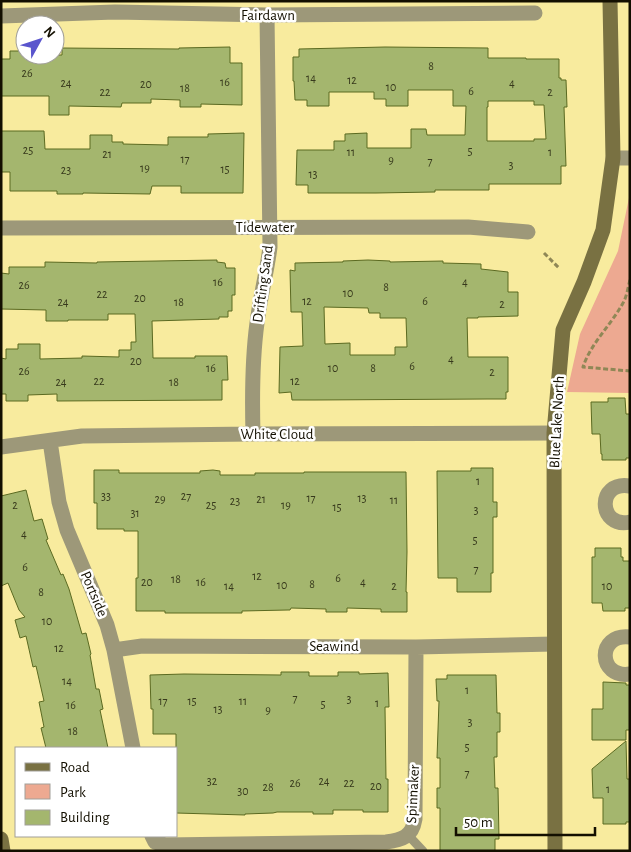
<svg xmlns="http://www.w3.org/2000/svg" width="631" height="852" font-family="'Alegreya Sans',sans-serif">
<rect width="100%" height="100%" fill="#f8eb9e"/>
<path fill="#eda991" d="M 630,193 L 630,393 L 567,392 L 580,334 L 618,251 Z"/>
<path fill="#a4b66e" stroke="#5b6a21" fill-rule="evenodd" d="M 230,47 L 230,63 L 242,63 L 242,105 L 201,104 L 201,107 L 180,107 L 180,100 L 151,99 L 151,103 L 122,103 L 121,107 L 69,106 L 69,115 L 49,115 L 49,96 L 1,96 L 1,59 L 10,59 L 10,51 L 25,51 L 25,55 L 62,55 L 62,48 L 179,49 L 179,48 Z
M 385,47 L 488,48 L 488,58 L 526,58 L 526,59 L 559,59 L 559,78 L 561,78 L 561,80 L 566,80 L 567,107 L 564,107 L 566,166 L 561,166 L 561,184 L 489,184 L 489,190 L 435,190 L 435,192 L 376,193 L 308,193 L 308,185 L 296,185 L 297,150 L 334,150 L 334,141 L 345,141 L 345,134 L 367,133 L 367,148 L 411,148 L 411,129 L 426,129 L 427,135 L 465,135 L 466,106 L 453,106 L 453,90 L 408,90 L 408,106 L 386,106 L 386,99 L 374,99 L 374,92 L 329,92 L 329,106 L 307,106 L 307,100 L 295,100 L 294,81 L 293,81 L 293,57 L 299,57 L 299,49 ZM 488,101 L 534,101 L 534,105 L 544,105 L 546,139 L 534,139 L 534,141 L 487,141 L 487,107 L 488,107 Z
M 1,131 L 44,131 L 45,149 L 90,149 L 90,135 L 112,135 L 112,142 L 123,142 L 123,144 L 168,145 L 168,137 L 208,137 L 208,134 L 244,133 L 243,193 L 181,193 L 181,186 L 152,186 L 150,194 L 83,193 L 83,194 L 57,194 L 57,191 L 10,191 L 10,172 L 1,172 Z
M 217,260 L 217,262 L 225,263 L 226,268 L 235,268 L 235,295 L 232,295 L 232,311 L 228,311 L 228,317 L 219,317 L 219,319 L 152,321 L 153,358 L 195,358 L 195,356 L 227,356 L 228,380 L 222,380 L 222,400 L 57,401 L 57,394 L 28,395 L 28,401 L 6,401 L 6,394 L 1,394 L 1,358 L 6,359 L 6,349 L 18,349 L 18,344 L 40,344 L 40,359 L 82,358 L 82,356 L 119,357 L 119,350 L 131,350 L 131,342 L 136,342 L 135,314 L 108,314 L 108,320 L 68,320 L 68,321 L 46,321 L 46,310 L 1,309 L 1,273 L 9,274 L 9,267 L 45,267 L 45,262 L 97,263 L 97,262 Z
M 368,260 L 390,261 L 390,262 L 443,261 L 443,263 L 481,264 L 481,269 L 508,272 L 508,292 L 518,292 L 518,316 L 478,317 L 478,318 L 467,318 L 468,357 L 508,357 L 508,392 L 506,392 L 506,399 L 487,399 L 315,400 L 292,400 L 291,392 L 279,393 L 280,347 L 303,346 L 302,312 L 291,312 L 290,270 L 295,271 L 295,263 L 343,262 L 343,261 ZM 324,307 L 368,308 L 369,313 L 380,313 L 380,318 L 406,318 L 407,347 L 395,347 L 395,355 L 350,355 L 350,343 L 325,344 Z
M 608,398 L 625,398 L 626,414 L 630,414 L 630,458 L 626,458 L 626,460 L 602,460 L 602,454 L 601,454 L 600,434 L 592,434 L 591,402 L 608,402 Z
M 471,468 L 493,468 L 493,502 L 497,502 L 497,517 L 493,517 L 493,573 L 491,573 L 491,592 L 457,592 L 457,578 L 438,578 L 437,471 L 471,471 Z
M 94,470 L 119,470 L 119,473 L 200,473 L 200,471 L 213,470 L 220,471 L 220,475 L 255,475 L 255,473 L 304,473 L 304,472 L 406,472 L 407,552 L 406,592 L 407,592 L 407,612 L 381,612 L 381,609 L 347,608 L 347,612 L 326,612 L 326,609 L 291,608 L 290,610 L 288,610 L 242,611 L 242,613 L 165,613 L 165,611 L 136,611 L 136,578 L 138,578 L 138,531 L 124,531 L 124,529 L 97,529 L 97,503 L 94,503 Z
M 26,490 L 34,521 L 42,519 L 48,539 L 46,540 L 61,575 L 63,574 L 69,589 L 82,634 L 86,633 L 91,654 L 90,655 L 96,689 L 99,689 L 103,709 L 100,710 L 108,748 L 46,748 L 41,728 L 44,727 L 39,702 L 44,701 L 36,666 L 33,667 L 26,636 L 20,638 L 15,620 L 25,617 L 19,610 L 8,583 L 1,586 L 1,496 Z
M 595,548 L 621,548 L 621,557 L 623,557 L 623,561 L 630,561 L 630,608 L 625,608 L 625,611 L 603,611 L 602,603 L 592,603 L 592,557 L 595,557 Z
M 281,672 L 309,672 L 309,676 L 338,676 L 338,672 L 359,672 L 359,674 L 388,673 L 389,707 L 385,707 L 386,779 L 388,779 L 388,812 L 363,812 L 363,810 L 333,810 L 333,814 L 313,814 L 313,812 L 277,812 L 273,813 L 245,814 L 245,815 L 176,813 L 176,734 L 153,734 L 153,709 L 151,709 L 150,675 L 184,674 L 281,675 Z
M 447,675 L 496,675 L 497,713 L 500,713 L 500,732 L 497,732 L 497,757 L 494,757 L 495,788 L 498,788 L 499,839 L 495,839 L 495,851 L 440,851 L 440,808 L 437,808 L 437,788 L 440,788 L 440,758 L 437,758 L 439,701 L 437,701 L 436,679 L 447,679 Z
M 603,682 L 626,683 L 626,685 L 630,685 L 630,730 L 626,730 L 626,740 L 592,740 L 592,709 L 603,709 Z
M 626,741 L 627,779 L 630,779 L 630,822 L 626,822 L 626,824 L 603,824 L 603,798 L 593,798 L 592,769 Z"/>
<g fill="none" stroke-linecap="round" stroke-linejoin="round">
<path stroke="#8f8756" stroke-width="3" stroke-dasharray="5 2.5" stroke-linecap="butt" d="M 544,253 L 559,268
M 630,280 C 628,287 627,296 623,303 C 611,325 591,343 583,367 L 630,371"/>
<path stroke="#9d9879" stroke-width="9" d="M 408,835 L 423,851"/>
<path stroke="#9d9879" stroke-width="15" d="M 1,16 L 115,12 L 267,15 L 535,13
M 613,158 L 630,158
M 1,228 L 468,227 L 528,232
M 253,434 C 252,397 252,360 257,323 C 260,297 267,272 270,247 L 267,15
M 50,441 L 59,502 L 67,530 L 107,625 L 114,650 L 133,748
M 1,447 L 82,436 L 253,434 L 554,433
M 630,486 C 596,480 598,529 630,522
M 630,637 C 596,633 598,679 630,674
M 114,650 L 142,646 L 416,647 L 554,644
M 152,836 L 155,842 L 165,845 L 386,842 C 402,840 412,837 415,819 L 416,647"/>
<path stroke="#797142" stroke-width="15" d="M 1,839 L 3,851
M 555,851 L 554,433 L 563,330 L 584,282 L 603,230 L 613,158 L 610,1"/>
</g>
<g text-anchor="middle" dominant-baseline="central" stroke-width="5" stroke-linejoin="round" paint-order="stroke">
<g font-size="12" fill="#37391c">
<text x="431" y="66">8</text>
<text x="27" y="73">26</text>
<text x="311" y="78">14</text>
<text x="352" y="80">12</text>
<text x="225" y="82">16</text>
<text x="66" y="83">24</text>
<text x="512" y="83">4</text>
<text x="146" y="84">20</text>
<text x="391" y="87">10</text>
<text x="185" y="88">18</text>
<text x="471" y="91">6</text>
<text x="105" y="92">22</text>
<text x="550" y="92">2</text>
<text x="28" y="150">25</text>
<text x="470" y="151">5</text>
<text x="351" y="152">11</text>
<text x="550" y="152">1</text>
<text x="107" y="154">21</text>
<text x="185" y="159">17</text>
<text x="391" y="160">9</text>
<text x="430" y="161">7</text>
<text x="511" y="165">3</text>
<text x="145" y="168">19</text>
<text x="225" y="169">15</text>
<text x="66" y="170">23</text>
<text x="313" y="174">13</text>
<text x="218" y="282">16</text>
<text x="465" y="282">4</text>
<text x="24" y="285">26</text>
<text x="386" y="287">8</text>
<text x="348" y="293">10</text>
<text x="102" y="294">22</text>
<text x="140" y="298">20</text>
<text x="307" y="301">12</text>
<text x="425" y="301">6</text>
<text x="63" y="302">24</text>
<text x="179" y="302">18</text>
<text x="502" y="304">2</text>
<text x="451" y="359">4</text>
<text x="136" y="361">20</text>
<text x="412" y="366">6</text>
<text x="211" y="368">16</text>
<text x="333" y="368">10</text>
<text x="373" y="368">8</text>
<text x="24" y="371">26</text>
<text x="492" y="372">2</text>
<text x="99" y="381">22</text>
<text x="295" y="381">12</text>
<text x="61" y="382">24</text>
<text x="174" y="382">18</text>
<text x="478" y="481">1</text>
<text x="106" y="496">33</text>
<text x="186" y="496">27</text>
<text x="311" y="498">17</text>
<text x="362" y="498">13</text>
<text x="160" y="499">29</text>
<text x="261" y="499">21</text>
<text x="394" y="500">11</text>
<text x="235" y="501">23</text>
<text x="15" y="505">2</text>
<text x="211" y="505">25</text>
<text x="286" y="505">19</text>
<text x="337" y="507">15</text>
<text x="476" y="510">3</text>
<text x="135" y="513">31</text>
<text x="24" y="534">4</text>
<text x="475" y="540">5</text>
<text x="25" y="567">6</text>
<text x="476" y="569">7</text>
<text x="257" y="576">12</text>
<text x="338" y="578">6</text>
<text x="176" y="579">18</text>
<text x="147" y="582">20</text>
<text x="201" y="582">16</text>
<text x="363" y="582">4</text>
<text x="312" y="584">8</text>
<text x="282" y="585">10</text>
<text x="229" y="586">14</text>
<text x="394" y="586">2</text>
<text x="607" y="586">10</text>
<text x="41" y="592">8</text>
<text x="47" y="621">10</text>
<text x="59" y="648">12</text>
<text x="67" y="681">14</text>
<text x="467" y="690">1</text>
<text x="295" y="698">7</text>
<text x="349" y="699">3</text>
<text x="163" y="701">17</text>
<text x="192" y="701">15</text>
<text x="243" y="701">11</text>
<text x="377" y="703">1</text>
<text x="323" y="704">5</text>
<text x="71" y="705">16</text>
<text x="218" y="709">13</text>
<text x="268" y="710">9</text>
<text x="470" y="722">3</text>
<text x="73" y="731">18</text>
<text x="467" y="747">5</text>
<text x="467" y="773">7</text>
<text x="212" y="781">32</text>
<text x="324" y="781">24</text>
<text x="295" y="783">26</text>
<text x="349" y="783">22</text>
<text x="376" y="786">20</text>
<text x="268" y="787">28</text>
<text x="608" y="789">1</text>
<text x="243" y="791">30</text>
</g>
<g font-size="15" fill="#130f00" stroke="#fff">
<text x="268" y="15">Fairdawn</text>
<text x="265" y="227">Tidewater</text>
<text transform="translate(263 284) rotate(-82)">Drifting Sand</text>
<text transform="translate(557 422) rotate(-87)">Blue Lake North</text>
<text x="277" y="434">White Cloud</text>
<text transform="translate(94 594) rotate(67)">Portside</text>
<text x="334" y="646">Seawind</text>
<text transform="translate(413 794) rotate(-87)">Spinnaker</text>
</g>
</g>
<rect width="631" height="852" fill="none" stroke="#130f00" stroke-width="5"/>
<rect x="15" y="747" width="162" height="90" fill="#ffffff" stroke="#a19f99"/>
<rect x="25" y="763" width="25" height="8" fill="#797142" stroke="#a19f99"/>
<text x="60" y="772" font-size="15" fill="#130f00">Road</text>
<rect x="25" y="784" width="25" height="15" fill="#eda991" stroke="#a19f99"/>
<text x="60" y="797" font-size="15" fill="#130f00">Park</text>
<rect x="25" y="810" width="25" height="15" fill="#a4b66e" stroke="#a19f99"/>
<text x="60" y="822" font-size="15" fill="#130f00">Building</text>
<g transform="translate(40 40) rotate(50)"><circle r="24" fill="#ffffff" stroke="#a19f99"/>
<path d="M0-4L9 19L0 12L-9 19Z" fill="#5a55cd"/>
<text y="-8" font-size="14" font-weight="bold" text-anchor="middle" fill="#130f00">N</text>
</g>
<path d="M456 827v8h139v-8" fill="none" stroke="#130f00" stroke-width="2.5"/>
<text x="464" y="827" font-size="15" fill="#130f00" stroke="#ffffff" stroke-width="4" paint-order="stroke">50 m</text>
</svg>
